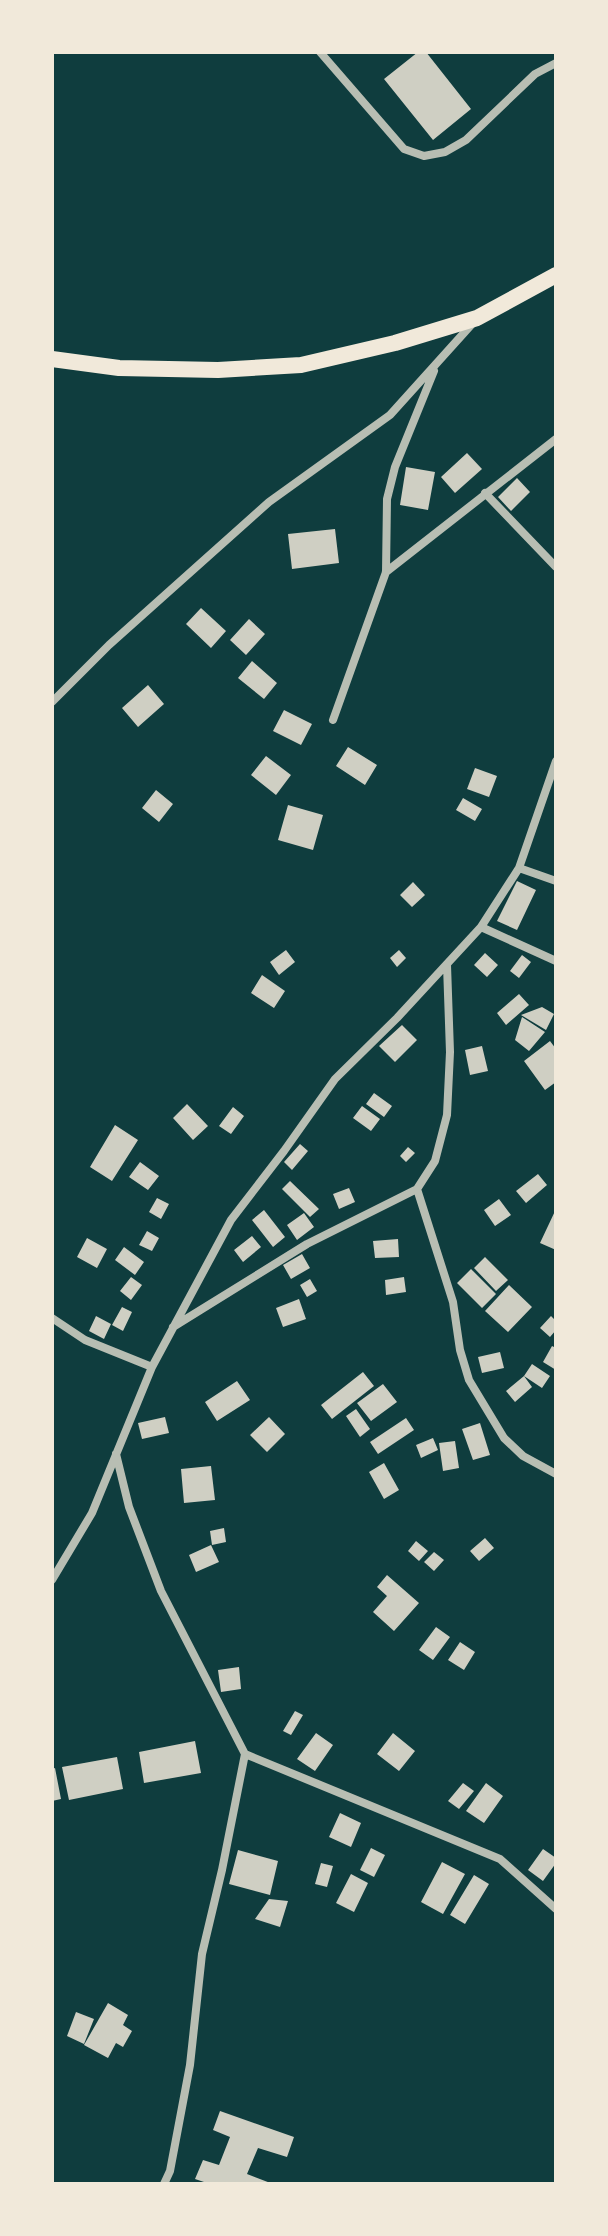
<svg xmlns="http://www.w3.org/2000/svg" width="608" height="2236" font-family="Cabin,sans-serif">
<rect width="100%" height="100%" fill="#0f3d3e"/>
<path fill="#cfcfc3" d="M 418,52 L 426,52 L 471,109 L 433,140 L 384,79 Z
M 467,453 L 482,469 L 455,493 L 441,477 Z
M 406,467 L 435,472 L 428,510 L 400,505 Z
M 517,478 L 530,492 L 511,511 L 498,497 Z
M 335,529 L 339,563 L 292,569 L 288,534 Z
M 201,608 L 226,631 L 211,648 L 186,624 Z
M 249,619 L 265,634 L 246,655 L 230,640 Z
M 252,661 L 277,683 L 264,699 L 238,678 Z
M 148,685 L 164,704 L 138,727 L 122,708 Z
M 284,710 L 312,724 L 301,745 L 273,731 Z
M 348,747 L 377,765 L 365,785 L 336,766 Z
M 266,756 L 291,775 L 276,795 L 251,775 Z
M 475,768 L 497,776 L 489,797 L 467,789 Z
M 156,790 L 173,804 L 159,822 L 142,808 Z
M 463,798 L 482,809 L 475,821 L 456,810 Z
M 288,805 L 323,815 L 313,850 L 278,840 Z
M 517,881 L 536,890 L 517,930 L 497,921 Z
M 413,882 L 425,895 L 412,907 L 400,895 Z
M 286,950 L 295,962 L 279,975 L 270,962 Z
M 399,950 L 406,958 L 397,967 L 390,958 Z
M 485,953 L 498,965 L 487,977 L 474,965 Z
M 522,955 L 531,962 L 519,978 L 510,971 Z
M 262,975 L 285,991 L 274,1008 L 251,993 Z
M 519,994 L 529,1005 L 506,1025 L 497,1013 Z
M 542,1007 L 554,1014 L 546,1030 L 521,1015 Z
M 522,1017 L 545,1032 L 529,1051 L 515,1040 Z
M 402,1025 L 417,1040 L 395,1062 L 379,1046 Z
M 550,1041 L 556,1049 L 556,1082 L 545,1090 L 524,1061 Z
M 482,1046 L 488,1071 L 470,1075 L 465,1050 Z
M 374,1093 L 392,1106 L 384,1117 L 366,1104 Z
M 187,1104 L 208,1126 L 193,1140 L 173,1118 Z
M 362,1106 L 380,1119 L 371,1131 L 353,1118 Z
M 233,1107 L 244,1116 L 231,1134 L 219,1126 Z
M 115,1125 L 138,1140 L 112,1181 L 90,1167 Z
M 300,1144 L 308,1151 L 292,1170 L 284,1162 Z
M 408,1147 L 415,1153 L 406,1162 L 400,1156 Z
M 140,1162 L 159,1176 L 148,1190 L 129,1177 Z
M 538,1174 L 547,1185 L 526,1203 L 516,1191 Z
M 290,1181 L 319,1209 L 310,1217 L 282,1189 Z
M 349,1188 L 355,1202 L 339,1209 L 333,1194 Z
M 157,1198 L 169,1204 L 161,1219 L 149,1212 Z
M 499,1199 L 511,1215 L 495,1226 L 484,1210 Z
M 556,1209 L 556,1250 L 540,1243 Z
M 264,1210 L 285,1237 L 273,1247 L 252,1220 Z
M 304,1213 L 314,1227 L 297,1240 L 287,1225 Z
M 147,1231 L 159,1238 L 152,1251 L 139,1245 Z
M 252,1236 L 261,1247 L 243,1262 L 234,1250 Z
M 87,1238 L 107,1249 L 97,1268 L 77,1257 Z
M 398,1239 L 399,1257 L 375,1258 L 373,1241 Z
M 124,1247 L 144,1262 L 135,1275 L 115,1260 Z
M 302,1254 L 310,1268 L 291,1279 L 283,1265 Z
M 485,1257 L 508,1280 L 496,1291 L 474,1268 Z
M 471,1269 L 496,1294 L 482,1308 L 457,1283 Z
M 131,1277 L 142,1285 L 131,1300 L 120,1291 Z
M 404,1277 L 406,1292 L 386,1295 L 385,1280 Z
M 310,1279 L 317,1291 L 307,1297 L 300,1285 Z
M 509,1285 L 532,1307 L 508,1332 L 485,1311 Z
M 299,1299 L 306,1319 L 283,1327 L 276,1308 Z
M 122,1307 L 132,1312 L 123,1331 L 112,1325 Z
M 96,1316 L 111,1324 L 104,1339 L 89,1331 Z
M 551,1316 L 556,1321 L 556,1330 L 550,1337 L 540,1328 Z
M 552,1346 L 556,1348 L 556,1370 L 543,1362 Z
M 500,1352 L 504,1368 L 482,1373 L 478,1357 Z
M 532,1364 L 550,1376 L 542,1388 L 524,1376 Z
M 363,1372 L 374,1386 L 332,1419 L 321,1405 Z
M 524,1376 L 532,1387 L 515,1402 L 506,1391 Z
M 237,1381 L 250,1400 L 217,1421 L 205,1402 Z
M 383,1384 L 397,1402 L 371,1421 L 357,1403 Z
M 356,1409 L 370,1429 L 360,1437 L 346,1416 Z
M 165,1417 L 169,1433 L 142,1439 L 138,1423 Z
M 269,1417 L 285,1434 L 267,1452 L 250,1435 Z
M 406,1418 L 414,1430 L 378,1454 L 370,1442 Z
M 480,1423 L 490,1455 L 473,1460 L 462,1429 Z
M 433,1438 L 438,1450 L 421,1458 L 416,1445 Z
M 455,1441 L 459,1468 L 443,1471 L 439,1443 Z
M 384,1463 L 399,1490 L 384,1499 L 369,1472 Z
M 211,1466 L 215,1500 L 184,1503 L 181,1469 Z
M 224,1528 L 226,1542 L 212,1545 L 210,1531 Z
M 485,1538 L 494,1548 L 479,1561 L 470,1551 Z
M 416,1541 L 428,1551 L 419,1561 L 408,1551 Z
M 211,1545 L 219,1562 L 196,1572 L 189,1555 Z
M 434,1552 L 444,1560 L 434,1571 L 424,1562 Z
M 387,1575 L 419,1603 L 394,1631 L 373,1612 L 387,1596 L 377,1587 Z
M 436,1627 L 450,1637 L 433,1660 L 419,1650 Z
M 460,1642 L 475,1652 L 464,1670 L 448,1660 Z
M 239,1667 L 241,1689 L 221,1692 L 218,1670 Z
M 295,1711 L 303,1715 L 291,1735 L 283,1731 Z
M 316,1733 L 333,1745 L 315,1771 L 297,1759 Z
M 393,1733 L 415,1751 L 399,1771 L 377,1754 Z
M 195,1741 L 201,1773 L 144,1783 L 139,1752 Z
M 117,1757 L 123,1789 L 69,1800 L 62,1767 Z
M 55,1768 L 61,1799 L 52,1801 L 52,1769 Z
M 463,1783 L 474,1791 L 459,1809 L 448,1801 Z
M 486,1783 L 503,1796 L 484,1823 L 466,1811 Z
M 340,1813 L 361,1823 L 351,1847 L 329,1837 Z
M 371,1848 L 385,1855 L 374,1877 L 360,1870 Z
M 543,1849 L 556,1858 L 556,1863 L 543,1881 L 528,1870 Z
M 238,1850 L 278,1861 L 270,1895 L 229,1884 Z
M 442,1862 L 465,1874 L 443,1914 L 421,1902 Z
M 321,1863 L 333,1866 L 327,1887 L 315,1884 Z
M 351,1874 L 368,1883 L 354,1912 L 336,1903 Z
M 474,1875 L 489,1884 L 465,1924 L 450,1915 Z
M 269,1899 L 288,1901 L 280,1927 L 255,1919 Z
M 108,2003 L 128,2015 L 123,2025 L 132,2031 L 123,2047 L 116,2043 L 108,2058 L 84,2045 Z
M 76,2012 L 94,2019 L 84,2044 L 67,2036 Z
M 220,2111 L 294,2137 L 287,2157 L 258,2148 L 247,2174 L 273,2184 L 210,2184 L 195,2179 L 203,2160 L 219,2165 L 230,2137 L 213,2130 Z"/>
<g fill="none" stroke-linecap="round" stroke-linejoin="round">
<path stroke="#b8beb3" stroke-width="8" d="M 320,52 L 404,149 L 424,156 L 445,152 L 466,140 L 535,74 L 556,63
M 485,493 L 556,567
M 386,572 L 556,439
M 52,702 L 109,645 L 269,502 L 390,415 L 472,324
M 333,720 L 386,572 L 387,499 L 395,467 L 434,371
M 519,868 L 556,881
M 481,927 L 556,961
M 417,1189 L 453,1302 L 460,1350 L 469,1380 L 504,1438 L 523,1456 L 556,1474
M 52,1318 L 85,1340 L 152,1367
M 173,1327 L 307,1244 L 417,1189 L 435,1161 L 447,1115 L 450,1052 L 447,965
M 116,1454 L 129,1507 L 161,1591 L 245,1754 L 500,1859 L 556,1909
M 52,1580 L 92,1513 L 152,1367 L 231,1220 L 284,1151 L 335,1079 L 397,1018 L 481,927 L 519,868 L 556,761
M 164,2184 L 170,2171 L 190,2065 L 202,1954 L 222,1870 L 245,1754"/>
<path stroke="#f1e9da" stroke-width="16" d="M 52,359 L 119,368 L 218,370 L 301,365 L 395,343 L 477,318 L 556,275"/>
</g>
<rect width="608" height="2236" fill="none" stroke="#f1e9da" stroke-width="108"/>
</svg>
